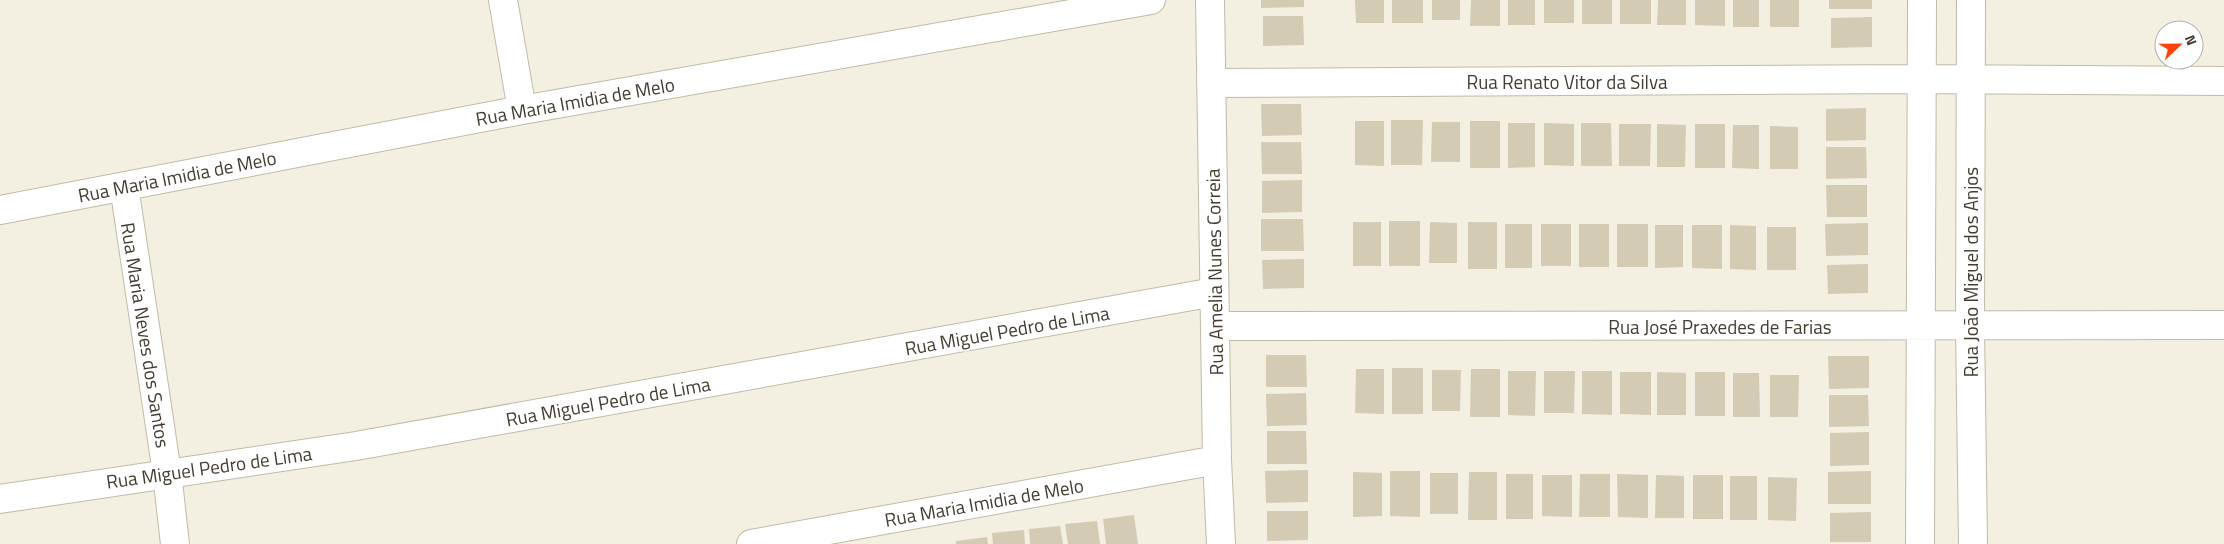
<svg xmlns="http://www.w3.org/2000/svg" width="2224" height="544" font-family="'Titillium Web',sans-serif">
<rect width="100%" height="100%" fill="#f3efe1"/>
<path fill="#d4cbb5" d="M 1261,0 L 1304,0 L 1304,7 L 1261,8 Z
M 1355,0 L 1384,0 L 1384,23 L 1356,23 Z
M 1392,0 L 1423,0 L 1423,23 L 1392,23 Z
M 1432,0 L 1460,0 L 1460,20 L 1432,20 Z
M 1471,0 L 1500,0 L 1500,26 L 1470,26 Z
M 1508,0 L 1535,0 L 1535,25 L 1508,25 Z
M 1544,0 L 1574,0 L 1574,23 L 1544,23 Z
M 1582,0 L 1612,0 L 1612,24 L 1582,24 Z
M 1620,0 L 1651,0 L 1651,24 L 1620,24 Z
M 1658,0 L 1686,0 L 1686,25 L 1657,25 Z
M 1695,0 L 1725,0 L 1725,26 L 1695,25 Z
M 1733,0 L 1759,0 L 1759,27 L 1733,27 Z
M 1770,0 L 1799,0 L 1799,27 L 1770,27 Z
M 1829,0 L 1872,0 L 1872,9 L 1829,9 Z
M 1263,16 L 1303,16 L 1304,45 L 1263,46 Z
M 1872,17 L 1872,47 L 1831,48 L 1831,18 Z
M 1261,104 L 1301,104 L 1302,135 L 1262,136 Z
M 1866,108 L 1866,140 L 1826,141 L 1826,109 Z
M 1391,120 L 1423,120 L 1422,165 L 1391,165 Z
M 1355,121 L 1384,121 L 1384,166 L 1355,165 Z
M 1470,121 L 1500,121 L 1500,168 L 1470,168 Z
M 1432,122 L 1460,122 L 1460,162 L 1431,162 Z
M 1508,123 L 1535,123 L 1535,167 L 1508,168 Z
M 1544,123 L 1574,124 L 1574,166 L 1544,165 Z
M 1581,123 L 1611,123 L 1612,166 L 1581,166 Z
M 1619,124 L 1651,124 L 1650,166 L 1619,166 Z
M 1657,124 L 1686,125 L 1685,167 L 1657,167 Z
M 1695,124 L 1725,124 L 1725,168 L 1695,168 Z
M 1733,125 L 1759,125 L 1759,169 L 1732,168 Z
M 1770,126 L 1798,127 L 1798,169 L 1770,169 Z
M 1261,142 L 1301,142 L 1302,174 L 1262,174 Z
M 1826,147 L 1866,147 L 1867,178 L 1826,179 Z
M 1302,180 L 1302,212 L 1262,213 L 1262,181 Z
M 1826,185 L 1867,185 L 1867,217 L 1827,217 Z
M 1261,219 L 1303,219 L 1304,251 L 1261,251 Z
M 1389,221 L 1420,221 L 1420,266 L 1389,266 Z
M 1353,222 L 1381,222 L 1381,266 L 1353,266 Z
M 1430,222 L 1457,223 L 1457,263 L 1429,263 Z
M 1468,222 L 1497,222 L 1497,269 L 1468,269 Z
M 1868,223 L 1868,255 L 1826,256 L 1825,224 Z
M 1505,224 L 1532,224 L 1532,268 L 1505,268 Z
M 1541,224 L 1571,224 L 1571,266 L 1541,266 Z
M 1579,224 L 1609,224 L 1609,267 L 1579,267 Z
M 1617,224 L 1648,224 L 1648,267 L 1617,267 Z
M 1655,225 L 1683,225 L 1683,267 L 1655,268 Z
M 1692,225 L 1722,225 L 1722,269 L 1692,268 Z
M 1730,225 L 1756,226 L 1756,270 L 1730,269 Z
M 1767,227 L 1796,227 L 1796,270 L 1767,270 Z
M 1304,259 L 1304,288 L 1263,289 L 1262,260 Z
M 1868,264 L 1868,293 L 1828,294 L 1827,265 Z
M 1266,355 L 1306,355 L 1307,387 L 1266,387 Z
M 1828,356 L 1869,356 L 1869,388 L 1829,389 Z
M 1392,368 L 1423,368 L 1423,414 L 1392,414 Z
M 1356,369 L 1384,369 L 1384,414 L 1355,413 Z
M 1471,369 L 1500,369 L 1500,417 L 1470,417 Z
M 1432,370 L 1461,370 L 1460,411 L 1432,411 Z
M 1508,371 L 1536,371 L 1535,416 L 1508,415 Z
M 1544,371 L 1575,371 L 1574,413 L 1544,413 Z
M 1582,371 L 1612,371 L 1612,415 L 1582,414 Z
M 1620,372 L 1651,372 L 1651,415 L 1620,414 Z
M 1657,372 L 1686,373 L 1686,415 L 1657,415 Z
M 1695,372 L 1725,372 L 1725,416 L 1695,416 Z
M 1733,373 L 1759,373 L 1760,417 L 1733,417 Z
M 1770,375 L 1799,375 L 1798,417 L 1770,417 Z
M 1306,393 L 1307,425 L 1267,426 L 1266,394 Z
M 1829,395 L 1868,395 L 1869,426 L 1829,427 Z
M 1267,431 L 1306,431 L 1307,464 L 1267,464 Z
M 1869,432 L 1869,465 L 1830,466 L 1830,433 Z
M 1308,470 L 1308,502 L 1266,503 L 1265,471 Z
M 1390,471 L 1420,471 L 1420,517 L 1390,516 Z
M 1871,471 L 1871,504 L 1828,504 L 1828,472 Z
M 1353,472 L 1382,473 L 1382,516 L 1353,517 Z
M 1469,472 L 1497,472 L 1497,520 L 1468,520 Z
M 1430,473 L 1458,473 L 1458,514 L 1430,514 Z
M 1506,474 L 1533,474 L 1533,519 L 1506,519 Z
M 1580,474 L 1610,474 L 1610,517 L 1579,517 Z
M 1617,474 L 1648,475 L 1648,518 L 1618,517 Z
M 1542,475 L 1572,475 L 1572,517 L 1542,516 Z
M 1656,475 L 1684,476 L 1684,518 L 1655,518 Z
M 1693,475 L 1723,475 L 1723,519 L 1693,519 Z
M 1730,476 L 1757,476 L 1757,520 L 1730,520 Z
M 1768,477 L 1797,478 L 1796,521 L 1768,520 Z
M 1267,511 L 1308,511 L 1308,540 L 1267,541 Z
M 1871,512 L 1871,542 L 1830,542 L 1830,513 Z
M 1134,515 L 1138,544 L 1106,544 L 1103,519 Z
M 1097,521 L 1100,544 L 1068,544 L 1065,524 Z
M 1060,526 L 1063,544 L 1030,544 L 1029,529 Z
M 1024,530 L 1025,544 L 993,544 L 992,533 Z
M 987,537 L 988,544 L 956,544 L 956,541 Z"/>
<g fill="none" stroke-linecap="round" stroke-linejoin="round">
<defs>
<path id="street" d="M 503,0 L 522,110
M 1210,0 L 1217,460 L 1221,544
M 1971,0 L 1970,327 L 1973,544
M 1211,83 L 1922,79 L 2224,81
M 124,186 L 167,473 L 175,544
M 0,210 L 522,110 L 1151,0
M 1215,326 L 2224,325
M 0,499 L 356,446 L 1214,292
M 751,544 L 1217,460
M 1920,544 L 1922,0"/>
</defs>
<use href="#street" stroke="#c1baa5" stroke-width="30"/>
<use href="#street" stroke="#fff" stroke-width="28"/>
</g>
<g text-anchor="middle" dominant-baseline="central" stroke-width="4" stroke-linejoin="round" paint-order="stroke">
<g font-size="19" fill="#443e31" stroke="#fff">
<text x="1567" y="81">Rua Renato Vitor da Silva</text>
<text transform="translate(575 101) rotate(-10)">Rua Maria Imidia de Melo</text>
<text transform="translate(177 176) rotate(-11)">Rua Maria Imidia de Melo</text>
<text transform="translate(1214 272) rotate(-91)">Rua Amelia Nunes Correia</text>
<text transform="translate(1970 272) rotate(-90)">Rua João Miguel dos Anjos</text>
<text x="1720" y="326">Rua José Praxedes de Farias</text>
<text transform="translate(1007 330) rotate(-10)">Rua Miguel Pedro de Lima</text>
<text transform="translate(146 335) rotate(81)">Rua Maria Neves dos Santos</text>
<text transform="translate(608 401) rotate(-10)">Rua Miguel Pedro de Lima</text>
<text transform="translate(209 467) rotate(-8)">Rua Miguel Pedro de Lima</text>
<text transform="translate(984 502) rotate(-10)">Rua Maria Imidia de Melo</text>
</g>
</g>
<g transform="translate(2179 45) rotate(68)"><circle r="24" fill="#ffffff" stroke="#b4b2ad"/>
<path d="M0-4L9 19L0 12L-9 19Z" fill="#ff420b"/>
<text y="-8" font-size="14" font-weight="bold" text-anchor="middle" fill="#443e31">N</text>
</g>
</svg>
